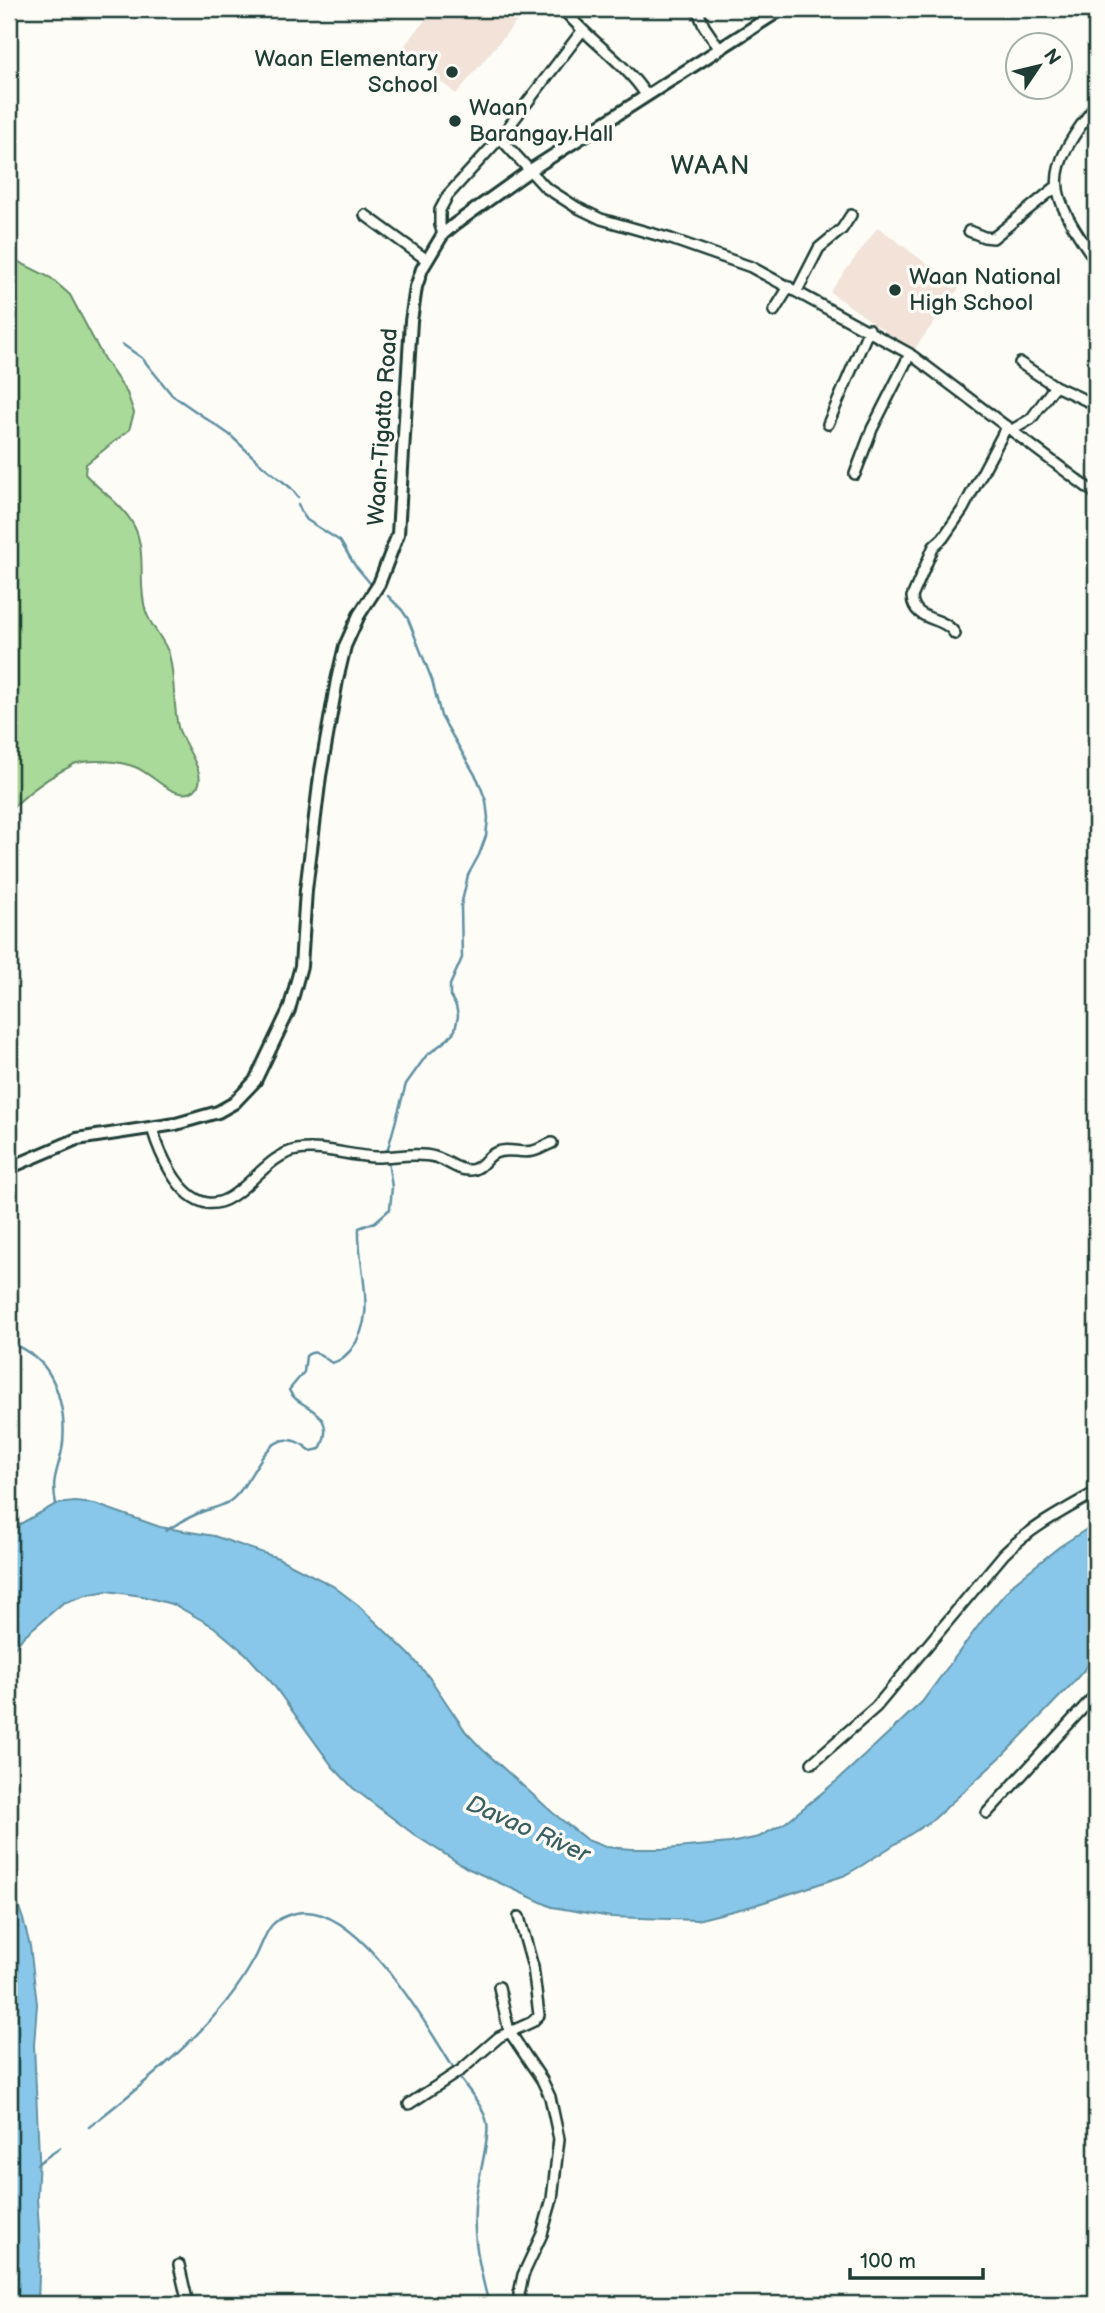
<svg xmlns="http://www.w3.org/2000/svg" width="1105" height="2313" font-family="'Balsamiq Sans',sans-serif">
<rect width="100%" height="100%" fill="#fdfcf7"/>
<filter id="ink" filterUnits="userSpaceOnUse"><feTurbulence type="fractalNoise" baseFrequency=".0143" numOctaves="2"/><feDisplacementMap in="SourceGraphic" scale="14" xChannelSelector="R" yChannelSelector="G"/><feConvolveMatrix kernelMatrix="1 2 1 2 8 2 1 2 1" color-interpolation-filters="sRGB"/></filter>
<g filter="url(#ink)">
<path fill="#f2e2d8" d="M 434,9 L 527,9 L 456,94 L 401,50 Z
M 878,227 L 959,288 L 913,351 L 830,292 Z"/>
<path fill="#aada9a" stroke="#648c67" stroke-width="2" d="M 9,257 L 51,278 L 70,295 L 104,359 L 127,393 L 134,413 L 129,430 L 86,464 L 85,474 C 101,492 124,505 135,528 C 147,555 137,584 146,612 C 151,627 164,639 169,654 C 175,677 173,703 178,727 C 182,745 215,781 191,792 C 172,800 152,773 135,767 C 120,761 93,759 77,763 C 73,764 68,768 63,770 C 41,782 27,794 9,811 Z"/>
<path fill="#89c7ea" stroke="#5f90a1" stroke-width="2" d="M 75,1502 L 95,1504 L 160,1527 L 214,1536 L 278,1558 L 333,1586 L 358,1605 L 410,1655 L 429,1677 L 466,1732 L 482,1749 L 553,1813 L 587,1840 L 606,1847 L 632,1849 L 666,1849 L 730,1843 L 759,1837 L 785,1823 L 839,1779 L 922,1702 L 984,1618 L 1014,1583 L 1059,1547 L 1096,1523 L 1096,1656 L 1071,1685 L 1004,1754 L 934,1819 L 861,1866 L 843,1876 L 752,1906 L 697,1920 L 611,1917 L 552,1907 L 467,1868 L 416,1836 L 353,1788 L 333,1767 L 272,1683 L 246,1654 L 214,1627 L 175,1605 L 142,1596 L 107,1591 L 86,1595 L 63,1603 L 24,1636 L 9,1655 L 9,1530 L 56,1504 Z
M 9,1879 L 23,1919 L 30,1946 L 37,2004 L 34,2045 L 39,2156 L 37,2198 L 40,2245 L 38,2304 L 9,2304 Z"/>
<g fill="none" stroke-linecap="round" stroke-linejoin="round">
<path stroke="#5f90a1" stroke-width="2.5" d="M 122,344 L 142,358 L 172,395 L 230,435 L 262,465 L 291,488 L 298,497
M 298,504 L 302,513 L 307,520 L 340,541 L 354,564 L 370,583
M 387,1152 L 406,1084 L 426,1056 L 449,1038 L 455,1030 L 458,1016 L 456,1006 L 450,996 L 450,985 L 462,958 L 461,906 L 468,875 L 479,855 L 486,836 L 488,818 L 486,801 L 478,780 L 441,716 L 432,680 L 408,619 L 402,610 L 388,596
M 9,1339 C 17,1347 28,1351 36,1358 C 60,1378 67,1421 62,1450 C 57,1474 51,1478 56,1504
M 166,1531 C 176,1524 188,1518 199,1513 C 209,1509 221,1507 230,1501 C 257,1482 267,1413 311,1451 L 320,1449 C 340,1409 296,1409 289,1390 L 304,1372 L 306,1356 C 317,1347 323,1358 332,1363 C 340,1361 344,1357 350,1351 C 380,1315 357,1269 359,1228 L 375,1222 L 390,1209 L 392,1187 L 388,1161
M 459,2077 C 468,2090 484,2107 487,2123 C 490,2138 478,2179 476,2197 C 471,2232 480,2271 489,2304
M 89,2127 C 137,2089 187,2050 226,2002 C 237,1988 247,1973 255,1958 C 261,1948 264,1934 272,1925 C 277,1919 288,1915 296,1913 C 357,1900 426,2025 454,2069
M 37,2164 L 60,2148"/>
<defs>
<path id="minor" d="M 563,9 C 588,40 625,62 646,95
M 697,9 L 704,26 L 719,48
M 1096,105 C 1042,175 1047,191 1096,261
M 500,138 L 545,187 L 576,207 L 601,219 L 671,239 L 751,267 L 910,354 L 1096,494
M 365,215 L 427,260
M 969,231 L 984,237 L 993,238 L 1057,186
M 443,234 L 440,225 L 440,210 L 448,195 L 500,138 L 582,31
M 797,291 L 819,248 L 842,229 L 851,215
M 774,311 L 789,287
M 1055,386 L 1096,405
M 828,424 L 869,329
M 1012,430 L 1031,419 L 1055,386 L 1020,363
M 855,474 L 872,429 L 910,354
M 955,634 C 944,615 914,623 912,597 L 934,546 L 943,538 L 963,509 L 1007,426
M 152,1128 C 159,1152 178,1198 207,1203 C 239,1208 263,1155 297,1150 C 324,1146 349,1156 376,1157 C 395,1157 417,1152 435,1157 C 447,1160 457,1171 470,1170 C 481,1170 486,1157 495,1153 C 507,1147 521,1154 533,1151 C 539,1150 546,1145 552,1143
M 812,1763 L 876,1707 L 1004,1554 C 1031,1527 1063,1511 1096,1492
M 987,1813 L 1096,1694
M 499,1987 L 509,2031 L 542,2080 L 550,2097 L 559,2139 L 552,2199 L 542,2234 L 523,2275 L 519,2294 L 521,2304
M 409,2104 L 461,2070 L 499,2037 L 532,2022 L 539,2015 L 533,1967 L 519,1917
M 179,2265 L 188,2304"/>
<path id="tertiary" d="M 9,1168 L 77,1139 L 176,1124 L 218,1112 L 234,1103 L 255,1081 L 289,1010 L 301,966 L 306,890 L 320,776 L 337,680 L 345,646 L 359,615 L 379,584 L 398,534 L 411,321 L 416,287 L 422,269 L 443,234 L 455,224 L 529,171 L 782,9"/>
</defs>
<use href="#minor" stroke="#1f3d34" stroke-width="14"/>
<use href="#tertiary" stroke="#1f3d34" stroke-width="16"/>
<use href="#minor" stroke="#fdfcf7" stroke-width="9"/>
<use href="#tertiary" stroke="#fdfcf7" stroke-width="10"/>
</g>
</g>
<g fill="#1f3d34" stroke="#fdfcf7" stroke-width="2.5">
<circle cx="452" cy="72" r="7"/>
<circle cx="455" cy="121" r="7"/>
<circle cx="895" cy="290" r="7"/>
</g>
<g text-anchor="middle" dominant-baseline="central" stroke-width="7" stroke-linejoin="round" paint-order="stroke">
<g font-size="23" fill="#1f3d34" stroke="#fdfcf7" text-anchor="start">
<text x="438" y="59" text-anchor="end">Waan Elementary<tspan x="438" dy="26">School</tspan></text>
<text x="469" y="108">Waan<tspan x="469" dy="26">Barangay Hall</tspan></text>
<text x="909" y="277">Waan National<tspan x="909" dy="26">High School</tspan></text>
</g>
<g font-size="23" fill="#1f3d34" stroke="#fdfcf7">
<text transform="translate(383 427) rotate(-86)">Waan-Tigatto Road</text>
</g>
<g font-size="24" font-style="italic" fill="#3a6062" stroke="#fdfcf7">
<text transform="translate(528 1829) rotate(24)">Davao River</text>
</g>
<g font-size="26" letter-spacing="2" fill="#1f3d34" stroke="#fdfcf7">
<text x="711" y="166">WAAN</text>
</g>
</g>
<rect width="1105" height="2313" fill="none" stroke="#fdfcf7" stroke-width="35"/>
<rect x="18" y="18" width="1070" height="2278" fill="none" stroke="#1f3d34" stroke-width="2.5" filter="url(#ink)"/>
<g transform="translate(1039 66) rotate(55)"><circle r="33" fill="#fdfcf7" stroke="#a4b0a9" stroke-width="2"/>
<path d="M0-5L12 26L0 18L-12 26Z" fill="#1f3d34"/>
<text y="-10" font-size="19" font-weight="bold" text-anchor="middle" fill="#1f3d34">N</text>
</g>
<path d="M850 2268v10h133v-10" fill="none" stroke="#1f3d34" stroke-width="3.5"/>
<text x="860" y="2268" font-size="21" fill="#1f3d34" stroke="#fdfcf7" stroke-width="5" paint-order="stroke">100 m</text>
</svg>
